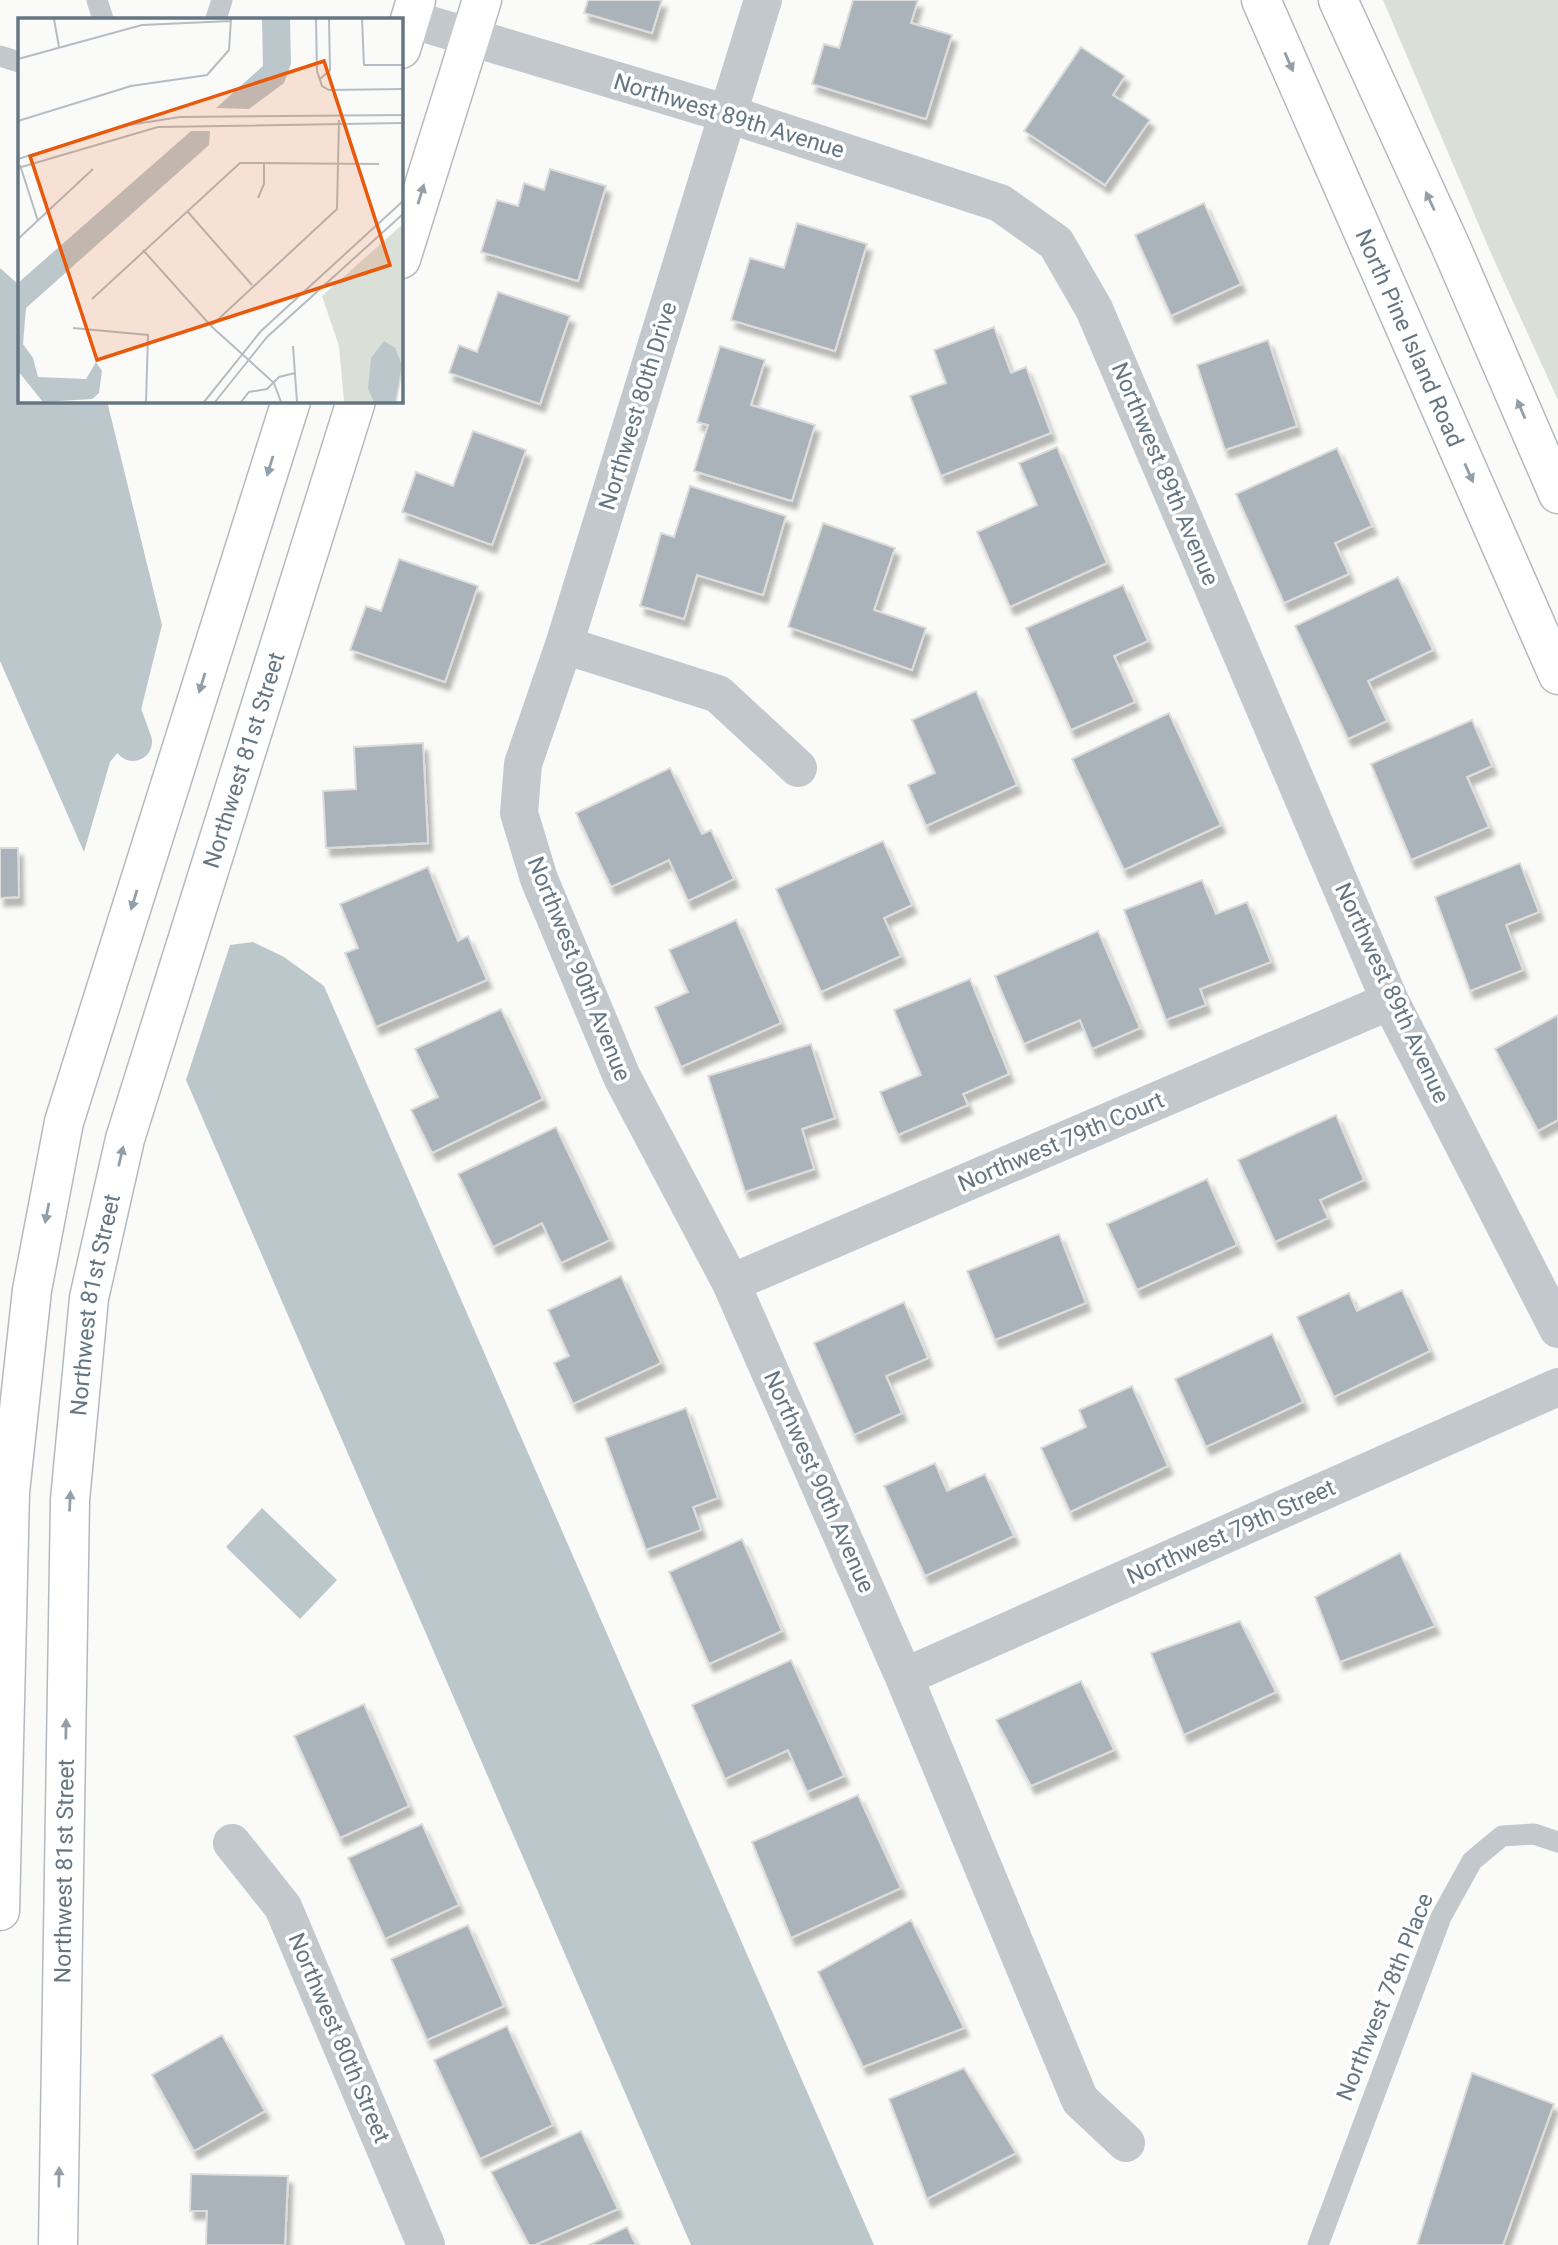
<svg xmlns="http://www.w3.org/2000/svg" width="1558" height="2245" font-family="Roboto,sans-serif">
<defs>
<filter id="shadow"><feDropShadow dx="4.5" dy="8" stdDeviation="2" flood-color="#0004"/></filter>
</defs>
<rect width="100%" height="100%" fill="#fafaf8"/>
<path fill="#dadfd7" d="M 1383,0 L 1558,0 L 1558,400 L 1490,251 Z"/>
<path fill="#bbc7cb" d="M 0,268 L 19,285 L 19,401 L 107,401 L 162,625 L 136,730 L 110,762 L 84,852 L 0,661 Z
M 253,942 L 284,957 L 324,986 L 874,2245 L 691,2245 L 186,1080 L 230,945 Z
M 262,1508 L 337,1580 L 300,1619 L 226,1547 Z"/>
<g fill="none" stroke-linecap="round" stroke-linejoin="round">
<path stroke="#bbc7cb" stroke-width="38" d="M 113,687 L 133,742"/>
</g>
<path fill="#aab3b9" stroke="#dcdcda" stroke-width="2" filter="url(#shadow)" d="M 588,0 L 662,0 L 652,33 L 584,13 Z
M 853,0 L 918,0 L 911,23 L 952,35 L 926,119 L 812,84 L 824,44 L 839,48 Z
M 1081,47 L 1125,76 L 1113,95 L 1150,120 L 1105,185 L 1024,131 Z
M 550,169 L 606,186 L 578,281 L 481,252 L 497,200 L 518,206 L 524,183 L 544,190 Z
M 1204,203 L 1241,284 L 1171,316 L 1135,235 Z
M 797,223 L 867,244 L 835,351 L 731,320 L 750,258 L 784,268 Z
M 498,292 L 570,316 L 540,404 L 449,373 L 459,345 L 477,352 Z
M 994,327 L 1011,373 L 1026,367 L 1051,433 L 941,476 L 910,396 L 946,383 L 934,350 Z
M 1268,340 L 1297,426 L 1225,450 L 1197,365 Z
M 720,346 L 765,360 L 751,405 L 815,425 L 792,501 L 694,471 L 708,425 L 697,422 Z
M 473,431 L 526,450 L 492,545 L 402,512 L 416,472 L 453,486 Z
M 1057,447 L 1107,563 L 1010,607 L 977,532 L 1037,505 L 1019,463 Z
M 1337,448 L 1372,526 L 1335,543 L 1349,574 L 1284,603 L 1236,494 Z
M 690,486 L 786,516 L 763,595 L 697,575 L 684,619 L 640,606 L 661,533 L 674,537 Z
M 823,523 L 895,548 L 874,610 L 926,628 L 912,670 L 788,627 Z
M 399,559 L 478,586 L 445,682 L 350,650 L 366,606 L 381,611 Z
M 1398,577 L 1433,650 L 1368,681 L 1387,721 L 1348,739 L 1295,626 Z
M 1123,585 L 1148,641 L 1114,656 L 1135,702 L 1071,730 L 1026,628 Z
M 976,691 L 1017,785 L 926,826 L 908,785 L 935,773 L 912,720 Z
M 1169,713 L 1221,825 L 1124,870 L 1072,759 Z
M 1472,720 L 1492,766 L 1467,777 L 1489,827 L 1411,860 L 1371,764 Z
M 423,743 L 428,843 L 326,848 L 323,791 L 356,789 L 354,747 Z
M 670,768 L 702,834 L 711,830 L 734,879 L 688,901 L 669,860 L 611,887 L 576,813 Z
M 883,841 L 912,905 L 884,918 L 901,956 L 821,992 L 776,889 Z
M 0,848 L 18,848 L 19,897 L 0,898 Z
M 1520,863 L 1539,912 L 1506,925 L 1523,970 L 1470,991 L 1435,897 Z
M 428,867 L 458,941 L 468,936 L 487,980 L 376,1027 L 345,953 L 358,948 L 340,904 Z
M 1202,880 L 1216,914 L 1247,902 L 1271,962 L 1200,989 L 1206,1005 L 1166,1020 L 1124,910 Z
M 736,920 L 781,1023 L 681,1067 L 655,1007 L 688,992 L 669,950 Z
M 1098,931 L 1140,1028 L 1092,1049 L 1080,1020 L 1024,1044 L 995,976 Z
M 970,979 L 1009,1074 L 963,1094 L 968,1105 L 898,1135 L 880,1092 L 921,1075 L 894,1010 Z
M 501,1009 L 543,1099 L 432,1153 L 411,1110 L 438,1097 L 415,1049 Z
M 1558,1015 L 1558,1120 L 1538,1131 L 1495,1049 Z
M 811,1044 L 835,1118 L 802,1129 L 814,1169 L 745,1192 L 708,1076 Z
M 1336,1115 L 1364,1180 L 1320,1200 L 1328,1218 L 1275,1242 L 1238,1160 Z
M 556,1127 L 610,1240 L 561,1263 L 542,1223 L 493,1247 L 458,1174 Z
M 1207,1179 L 1237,1245 L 1137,1290 L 1107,1224 Z
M 1059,1234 L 1086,1303 L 995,1340 L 967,1271 Z
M 621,1276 L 661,1363 L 573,1404 L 554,1363 L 569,1356 L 548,1310 Z
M 1402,1290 L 1430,1351 L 1334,1397 L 1297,1317 L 1349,1293 L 1357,1311 Z
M 904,1302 L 928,1358 L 886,1376 L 902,1413 L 854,1435 L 814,1343 Z
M 1272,1334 L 1303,1402 L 1206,1447 L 1175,1379 Z
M 1132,1386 L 1168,1466 L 1070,1512 L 1041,1448 L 1086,1427 L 1079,1410 Z
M 686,1408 L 718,1498 L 693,1507 L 701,1530 L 646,1550 L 605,1438 Z
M 935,1463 L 947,1491 L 985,1474 L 1014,1536 L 925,1576 L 884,1486 Z
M 742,1539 L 782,1631 L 709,1664 L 669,1572 Z
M 1400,1553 L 1435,1626 L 1340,1662 L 1315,1597 Z
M 1240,1621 L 1276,1692 L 1184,1735 L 1151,1653 Z
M 791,1660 L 844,1776 L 807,1792 L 788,1750 L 725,1779 L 692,1705 Z
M 1081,1681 L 1114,1750 L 1031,1786 L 996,1720 Z
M 364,1704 L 409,1806 L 340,1838 L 294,1736 Z
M 858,1795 L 901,1888 L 791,1938 L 752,1842 Z
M 422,1824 L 459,1905 L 385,1939 L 348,1858 Z
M 911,1920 L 964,2028 L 863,2067 L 818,1972 Z
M 468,1925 L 504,2006 L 427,2040 L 391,1959 Z
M 507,2026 L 553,2125 L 480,2159 L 434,2060 Z
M 222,2035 L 265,2111 L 194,2151 L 152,2075 Z
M 964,2068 L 1016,2153 L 927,2199 L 889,2099 Z
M 1472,2073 L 1554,2104 L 1503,2245 L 1417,2245 Z
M 581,2131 L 618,2209 L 535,2245 L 529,2245 L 491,2172 Z
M 191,2174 L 288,2176 L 285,2245 L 206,2245 L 207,2211 L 190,2211 Z
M 627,2227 L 636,2245 L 589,2245 Z"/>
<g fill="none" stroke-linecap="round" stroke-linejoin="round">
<defs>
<g id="secondary">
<path id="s1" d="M 1261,0 L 1558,675"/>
<path d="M 1338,0 L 1451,247 L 1558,494"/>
<path d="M 401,49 L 416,0"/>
<path d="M 401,259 L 482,0"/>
<path d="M 0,1911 L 10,1492 L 32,1290 L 64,1122 L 291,401"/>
<path id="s2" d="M 58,2245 L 70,1500 L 89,1298 L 125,1139 L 356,401"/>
</g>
</defs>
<use href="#secondary" stroke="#b3babf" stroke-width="41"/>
<path stroke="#c3c8cc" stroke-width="21" d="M 97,0 L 103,19
M 216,19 L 222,0
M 0,56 L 19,62
M 1318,2245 L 1441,1917 L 1472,1861 L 1502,1836 L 1534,1834 L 1558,1842"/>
<path stroke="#c3c8cc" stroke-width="38" d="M 763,0 L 564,645 L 523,764 L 519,813 L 539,879 L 622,1077 L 731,1283 L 904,1677 L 1080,2100 L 1126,2143
M 410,19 L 728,114 L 1000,203 L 1056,243 L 1094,309 L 1390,1001 L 1558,1329
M 564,645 L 718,694 L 798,768
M 731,1283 L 1390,1001
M 904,1677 L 1558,1387
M 232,1843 L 283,1907 L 426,2245"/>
<use href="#secondary" stroke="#fff" stroke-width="38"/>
</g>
<defs><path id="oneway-solid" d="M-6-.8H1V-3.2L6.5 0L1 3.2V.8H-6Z" transform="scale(1.75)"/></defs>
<g fill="#939fa8">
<use href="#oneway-solid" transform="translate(1289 62) rotate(66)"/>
<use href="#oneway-solid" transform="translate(421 194) rotate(-73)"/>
<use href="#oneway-solid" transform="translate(1430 201) rotate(-115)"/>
<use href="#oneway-solid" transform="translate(1521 409) rotate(-113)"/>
<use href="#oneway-solid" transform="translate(270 466) rotate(107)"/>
<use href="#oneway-solid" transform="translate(1469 473) rotate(66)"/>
<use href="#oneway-solid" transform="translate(202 683) rotate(107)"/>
<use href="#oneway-solid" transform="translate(134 900) rotate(107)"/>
<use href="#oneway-solid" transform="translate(121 1156) rotate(-77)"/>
<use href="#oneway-solid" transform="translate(47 1213) rotate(101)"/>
<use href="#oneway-solid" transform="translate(70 1501) rotate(-87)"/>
<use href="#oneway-solid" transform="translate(66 1729) rotate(-89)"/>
<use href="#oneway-solid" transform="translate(59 2177) rotate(-89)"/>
</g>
<g text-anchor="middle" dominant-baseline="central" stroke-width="7" stroke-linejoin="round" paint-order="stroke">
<g font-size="23" fill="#657683" stroke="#fff">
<text transform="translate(729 116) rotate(17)">Northwest 89th Avenue</text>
<text stroke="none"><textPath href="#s1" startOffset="369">North Pine Island Road</textPath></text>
<text transform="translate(638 406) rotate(-73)">Northwest 80th Drive</text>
<text transform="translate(1165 474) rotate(67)">Northwest 89th Avenue</text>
<text stroke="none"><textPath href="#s2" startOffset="1508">Northwest 81st Street</textPath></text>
<text transform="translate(579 969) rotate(68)">Northwest 90th Avenue</text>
<text transform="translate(1392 993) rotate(65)">Northwest 89th Avenue</text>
<text transform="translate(1061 1142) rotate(-23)">Northwest 79th Court</text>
<text stroke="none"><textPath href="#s2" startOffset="942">Northwest 81st Street</textPath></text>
<text transform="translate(819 1482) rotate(66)">Northwest 90th Avenue</text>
<text transform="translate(1231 1532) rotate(-24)">Northwest 79th Street</text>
<text stroke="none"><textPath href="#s2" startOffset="374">Northwest 81st Street</textPath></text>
<text transform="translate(1385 1997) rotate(-68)">Northwest 78th Place</text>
<text transform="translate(339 2038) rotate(67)">Northwest 80th Street</text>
</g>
</g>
<g transform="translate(18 18)">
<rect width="385" height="385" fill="#fafaf8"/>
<path d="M 385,206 L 385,350 L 379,384 L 326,384 L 321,328 L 304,278 Z" fill="#dadfd7"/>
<path d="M 244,1 L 272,1 L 273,46 L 266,65 L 231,91 L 198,90 L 245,48 ZM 173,113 L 192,113 L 191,127 L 8,290 L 5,326 L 15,340 L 20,359 L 68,361 L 78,344 L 84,353 L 81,375 L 74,381 L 25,384 L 0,353 L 0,265 ZM 366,323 L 377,330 L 384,347 L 377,384 L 356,384 L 350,371 L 353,340 Z" fill="#bbc7cb"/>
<path fill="none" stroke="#b5bdc2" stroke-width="2" d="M 36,1 L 41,29M 298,1 L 299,53 L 304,68 L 311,72 L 385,71M 344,1 L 346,47 L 385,47M 0,41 L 124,7 L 213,3M 301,62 L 312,52 L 311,1M 0,103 L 113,68 L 189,57 L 211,32 L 213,1M 0,141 L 111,107 L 162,99 L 385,97M 2,147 L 20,203M 0,150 L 140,109 L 385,105M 240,180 L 246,166 L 246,144M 169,193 L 234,267M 0,221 L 75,151M 125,232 L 193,308 L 256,365 L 263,384M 74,281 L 222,145 L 361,146M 193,308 L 319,191 L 321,102M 55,310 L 130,317 L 128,384M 275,328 L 279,384M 186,384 L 243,313 L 385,183M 197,384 L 249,319 L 385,196M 223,384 L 231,374 L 249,371 L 261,359 L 277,355"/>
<path fill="#e8590c" fill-opacity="0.15" stroke="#e8590c" stroke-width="3.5" d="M 306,43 L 372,247 L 79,342 L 12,138 Z"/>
<rect width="385" height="385" fill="none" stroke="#657683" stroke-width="3.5"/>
</g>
</svg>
